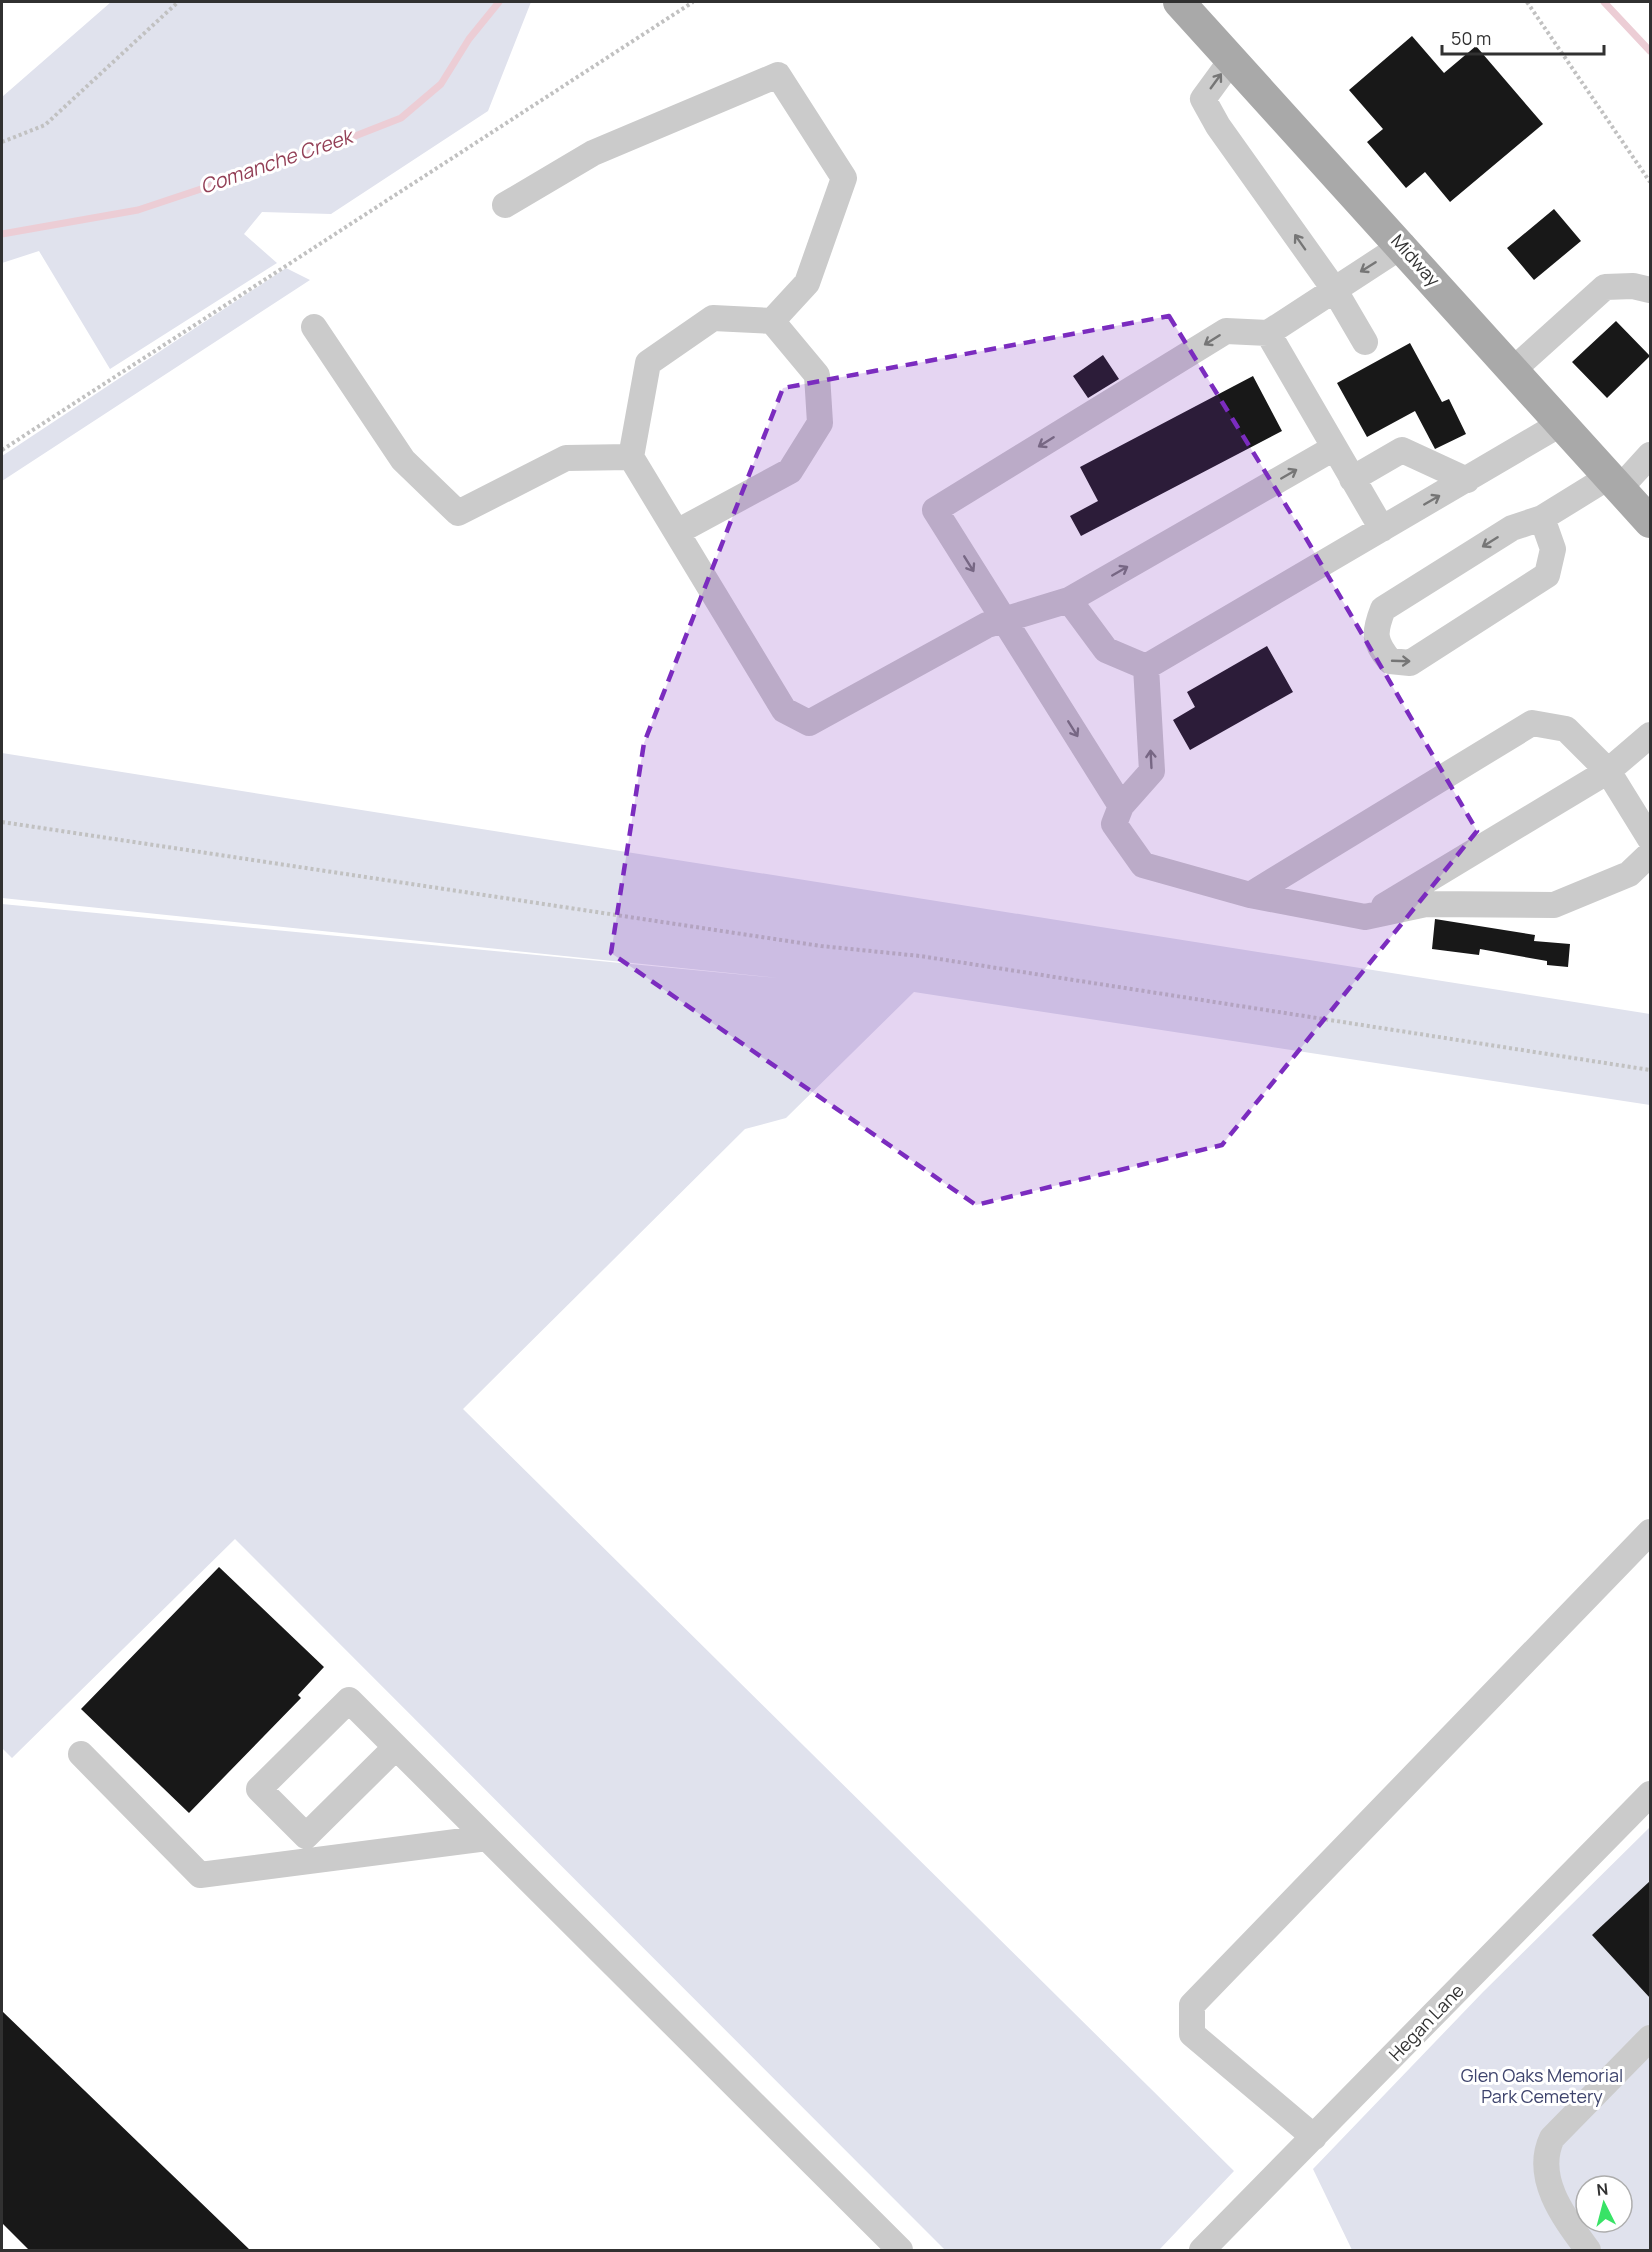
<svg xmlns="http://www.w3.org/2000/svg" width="1652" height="2252" font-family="Manrope,sans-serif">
<rect width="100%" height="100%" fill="#fff"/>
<path fill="#e0e2ed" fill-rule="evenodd" d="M 111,2 L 531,2 L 488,111 L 331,214 L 262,212 L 244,234 L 277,263 L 110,369 L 39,251 L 2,263 L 2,97 Z
M 286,268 L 310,280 L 2,481 L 2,456 Z
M 2,753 L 1650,1014 L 1650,1105 L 914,992 L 786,1118 L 745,1129 L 463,1409 L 1234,2171 L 1159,2250 L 945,2250 L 235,1539 L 12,1758 L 2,1748 L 2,904 L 778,978 L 2,898 Z
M 1650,1827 L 1650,2250 L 1352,2250 L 1313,2169 L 1483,1992 ZM 1586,2186 L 1622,2186 L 1622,2222 L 1586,2222 Z"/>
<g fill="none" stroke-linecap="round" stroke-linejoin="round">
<path stroke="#eccdd5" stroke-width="7" d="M 1604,2 L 1650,51
M 2,234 L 138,210 L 327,147 L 401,118 L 441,84 L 469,39 L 499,2"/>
</g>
<path fill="#181818" d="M 1412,36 L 1444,73 L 1476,46 L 1543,124 L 1450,202 L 1425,172 L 1406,188 L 1367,142 L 1383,129 L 1349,90 Z
M 1554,209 L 1581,241 L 1534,280 L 1507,248 Z
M 1616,321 L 1650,356 L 1607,398 L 1572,362 Z
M 1410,343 L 1442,402 L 1449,399 L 1466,434 L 1435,449 L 1415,411 L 1367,437 L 1337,383 Z
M 1103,355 L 1119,379 L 1088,398 L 1073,376 Z
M 1253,376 L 1282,431 L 1081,536 L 1070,516 L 1098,501 L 1080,467 Z
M 1267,646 L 1293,692 L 1190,750 L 1173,720 L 1195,707 L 1187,692 Z
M 1435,919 L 1535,935 L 1534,941 L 1570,944 L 1568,967 L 1547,965 L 1547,961 L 1480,949 L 1479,955 L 1432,949 Z
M 219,1567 L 324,1667 L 298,1695 L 301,1698 L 189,1813 L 81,1709 Z
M 1650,1881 L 1650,1998 L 1592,1935 Z
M 2,2011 L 250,2250 L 29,2250 L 2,2223 Z"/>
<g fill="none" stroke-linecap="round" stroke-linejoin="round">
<path stroke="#c1c1c1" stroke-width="4" stroke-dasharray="3 3" stroke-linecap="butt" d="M 1527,2 L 1650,182
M 2,142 L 45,125 L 178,2
M 2,450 L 693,2
M 2,822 L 821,946 L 920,956 L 1650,1070"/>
<path stroke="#cbcbcb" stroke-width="26" d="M 1233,58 L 1203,99 L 1218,126 L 1334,289 L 1365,342
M 505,205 L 593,153 L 778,75 L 844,178 L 807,283 L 772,321
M 314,327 L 403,460 L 458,513 L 566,458 L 631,457
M 1268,333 L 1382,529
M 1514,369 L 1605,287 L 1633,286 L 1650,290
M 1352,479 L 1402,450 L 1467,480
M 1620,488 L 1650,455
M 1542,518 L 1553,549 L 1547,575 L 1410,663 L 1390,661 C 1373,641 1374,632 1383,609 L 1512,528 L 1542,518 L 1610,476
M 677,532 L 790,471 L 820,423 L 817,375 L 772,321 L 713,318 L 648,363 L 631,457 L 784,710 L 809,723 L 987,625 L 1069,600 L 1334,448
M 1069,600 L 1106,650 L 1146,667
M 1146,667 L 1152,771 L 1121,806 L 1114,824 L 1143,865 L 1250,895 L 1532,723 L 1566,729 L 1608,771 L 1650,839
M 1146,667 L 1562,423
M 1121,806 L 935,510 L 1226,331 L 1268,333 L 1403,245
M 1250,895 L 1365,917 L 1426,904 L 1554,905 L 1629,874 L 1650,854
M 1384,906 L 1608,771 L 1650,735
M 349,1700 L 396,1747 L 306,1836 L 259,1789 Z
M 396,1747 L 900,2250
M 81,1754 L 200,1875 L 487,1838
M 1314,2137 L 1192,2034 L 1192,2005 L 1650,1532
M 1202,2250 L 1650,1794
M 1588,2250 C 1565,2219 1533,2178 1552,2138 L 1650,2038"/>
<path stroke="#a9a9a9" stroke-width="32" d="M 1179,2 L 1650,522"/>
</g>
<defs><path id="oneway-shaft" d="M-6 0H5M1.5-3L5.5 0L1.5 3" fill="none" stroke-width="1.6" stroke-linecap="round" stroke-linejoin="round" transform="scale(1.5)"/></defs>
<g stroke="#767676">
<use href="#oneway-shaft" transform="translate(1216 81) rotate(-54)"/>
<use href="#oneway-shaft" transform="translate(1300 242) rotate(-125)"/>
<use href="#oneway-shaft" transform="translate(1368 267) rotate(148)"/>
<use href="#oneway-shaft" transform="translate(1212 340) rotate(148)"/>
<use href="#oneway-shaft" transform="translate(1046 442) rotate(148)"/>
<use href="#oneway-shaft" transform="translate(1289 474) rotate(-30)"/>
<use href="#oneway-shaft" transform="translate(1432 500) rotate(-30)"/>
<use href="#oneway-shaft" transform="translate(1490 542) rotate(148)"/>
<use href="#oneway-shaft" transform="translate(969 564) rotate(58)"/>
<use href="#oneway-shaft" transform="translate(1120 571) rotate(-30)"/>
<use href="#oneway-shaft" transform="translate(1401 661) rotate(2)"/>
<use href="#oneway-shaft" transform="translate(1073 729) rotate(58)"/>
<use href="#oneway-shaft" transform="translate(1151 759) rotate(-93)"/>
</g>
<path fill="#7b2cbf" fill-opacity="0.2" stroke="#7b2cbf" stroke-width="4.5" stroke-dasharray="12 8" stroke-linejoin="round" d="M 1169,316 L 1303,533 L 1477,831 L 1222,1145 L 976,1205 L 611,953 L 644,743 L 783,388 Z"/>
<g text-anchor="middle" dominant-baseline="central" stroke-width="6" stroke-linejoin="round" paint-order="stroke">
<g font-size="18" fill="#313131" stroke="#fff">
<text transform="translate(1416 260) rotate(48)">Midway</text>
<text transform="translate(1426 2022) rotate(-46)">Hegan Lane</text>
</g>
<g font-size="18" fill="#3e446d" stroke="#fff">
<text x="1542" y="2075">Glen Oaks Memorial<tspan x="1542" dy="21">Park Cemetery</tspan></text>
</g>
<g font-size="20" font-style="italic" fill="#933f56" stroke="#fff">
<text transform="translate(276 161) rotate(-19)">Comanche Creek</text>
</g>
</g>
<rect width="1652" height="2252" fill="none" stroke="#313131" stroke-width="6"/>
<g transform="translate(1604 2204) rotate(354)"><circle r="28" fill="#ffffff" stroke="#adadad" stroke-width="1.5"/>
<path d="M0-4.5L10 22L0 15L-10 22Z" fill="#38e366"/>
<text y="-9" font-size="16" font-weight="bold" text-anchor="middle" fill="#313131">N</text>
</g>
<path d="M1442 45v9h162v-9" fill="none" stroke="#313131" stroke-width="3"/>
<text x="1451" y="45" font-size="18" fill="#313131" stroke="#ffffff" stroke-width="4.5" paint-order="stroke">50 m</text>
</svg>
